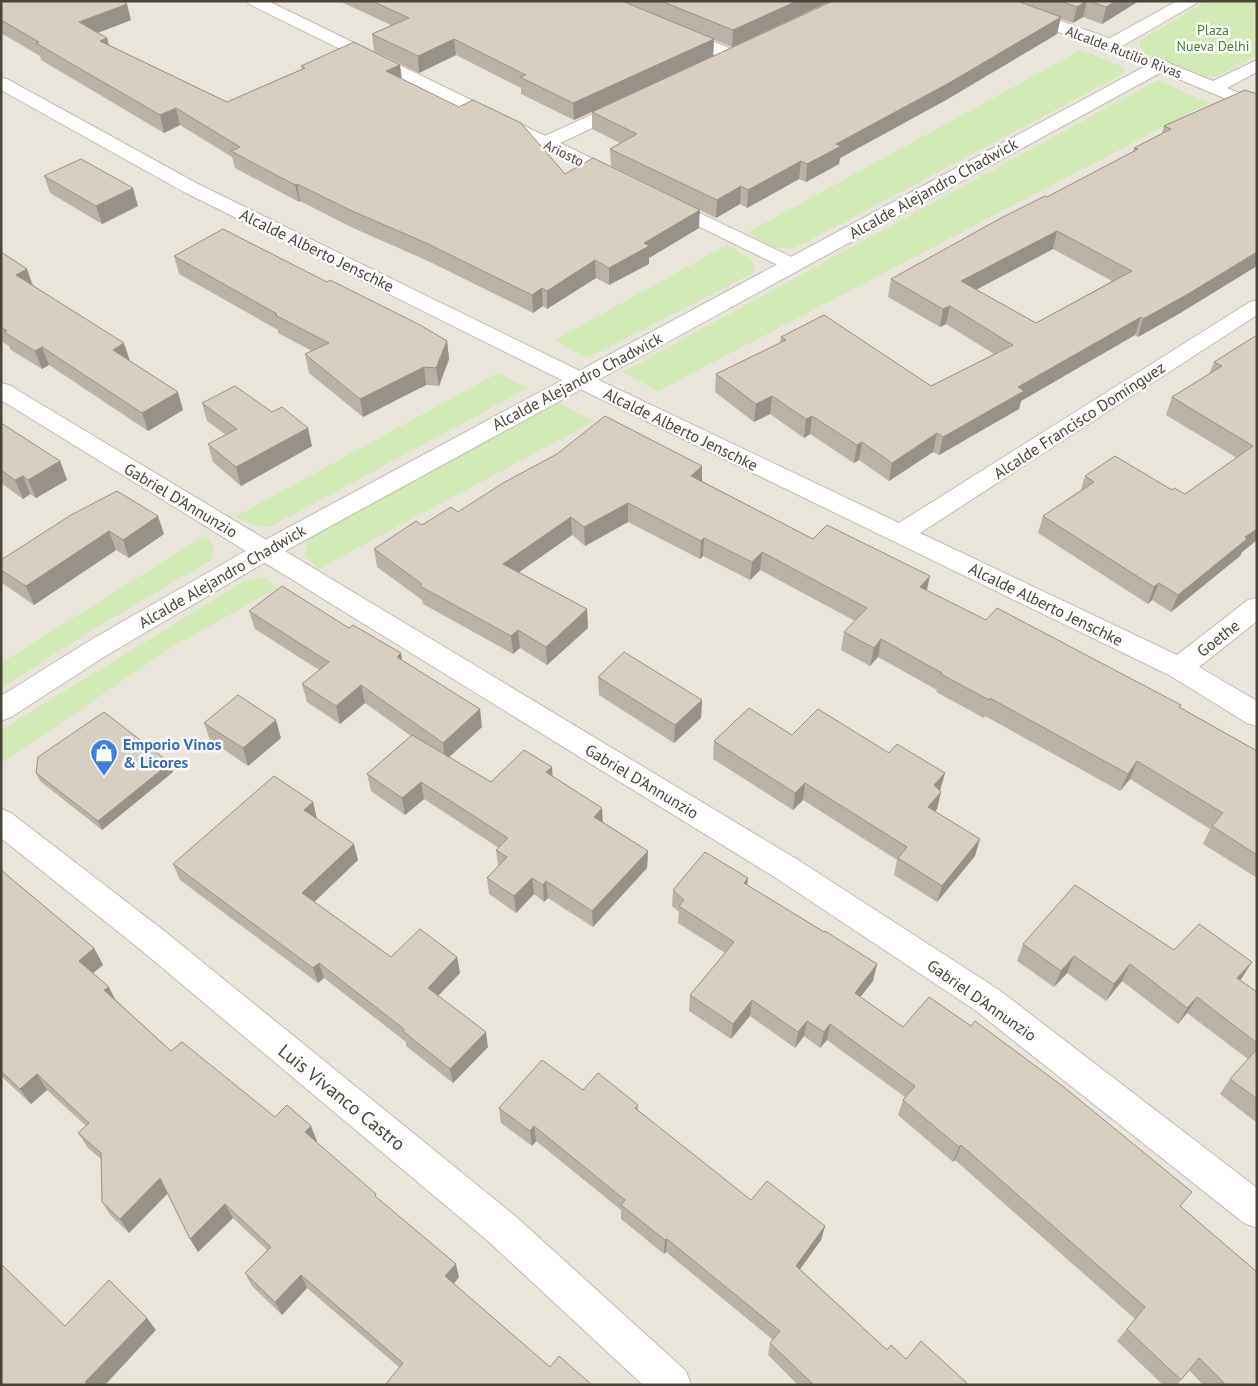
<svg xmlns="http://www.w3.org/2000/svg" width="1258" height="1386" font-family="'PT Sans',sans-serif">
<rect width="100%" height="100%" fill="#f6f3ec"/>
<path fill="#eae5da" d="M 1,1 L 1257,1 L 1257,1385 L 1,1385 Z"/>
<path fill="#d2eab5" d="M 1207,1 L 1257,1 L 1257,55 C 1244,62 1231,71 1218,76 C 1200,81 1163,61 1146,54 L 1140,47 L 1140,40 Z
M 1081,50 L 1123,67 L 1125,73 L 793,249 L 773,247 L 747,233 Z
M 1158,80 L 1209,103 L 658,391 L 623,372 Z
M 727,245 L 752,260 L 755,272 L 587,358 L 555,340 Z
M 498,373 L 528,388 L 270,527 L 253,525 L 235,517 Z
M 554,401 L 595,421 L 318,569 L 305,556 L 307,540 Z
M 206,535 L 214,547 L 211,560 L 87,633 L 1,689 L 1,663 Z
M 263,577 L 278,588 L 177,644 L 1,763 L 1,730 L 245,581 Z"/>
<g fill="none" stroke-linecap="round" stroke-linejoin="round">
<defs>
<path id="minor" d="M 247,1 L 268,1 L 545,136 L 621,101 L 627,100 L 633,101 L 636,105 L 633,109 L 560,143 L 626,175 L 629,179 L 626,183 L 619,185 L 612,183 L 249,4 Z
M 980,1 L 1004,1 L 1117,41 L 1119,45 L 1117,49 L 1105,49 L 982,4 Z
M 679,28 L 739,52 L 742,56 L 739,60 L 727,60 L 673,37 L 671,33 L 673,29 Z
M 1161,60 L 1213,81 L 1257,60 L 1257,72 L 1227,88 L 1257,100 L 1257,112 L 1155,69 L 1152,65 L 1155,61 Z
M 1,78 L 7,79 L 198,184 L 588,375 L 899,523 L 1250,302 L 1257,300 L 1257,315 L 920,533 L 1177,655 L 1248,600 L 1257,598 L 1257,621 L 1199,667 L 1257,701 L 1257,726 L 1247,723 L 1169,675 L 572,385 L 184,192 L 1,90 Z
M 666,197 L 800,261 L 803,265 L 800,269 L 793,271 L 786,269 L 659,207 L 656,203 L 659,199 Z
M 1,383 L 9,385 L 798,860 L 999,990 L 1257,1188 L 1257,1228 L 1244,1223 L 975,1010 L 776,878 L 1,400 Z
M 1,809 L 11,813 L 163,930 L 514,1215 L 686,1371 L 691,1385 L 643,1385 L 488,1241 L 141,950 L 1,838 Z"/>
<path id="tertiary" d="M 1177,1 L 1197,1 L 1195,4 L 1117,49 L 1105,49 L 1103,45 L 1105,41 Z
M 1161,60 L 1167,61 L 1170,65 L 1167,69 L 274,557 L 107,655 L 11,717 L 1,721 L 1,696 L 89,641 L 256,545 L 1155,61 Z"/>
</defs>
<use href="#minor" stroke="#c2bbae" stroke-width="2"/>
<use href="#tertiary" stroke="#c2bbae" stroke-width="2"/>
<use href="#minor" fill="#fff" fill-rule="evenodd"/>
<use href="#tertiary" fill="#fff" fill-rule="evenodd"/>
</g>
<path fill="#bab2a6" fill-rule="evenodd" d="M 1,1 L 131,20 L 98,33 L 107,38 L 109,45 L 227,102 L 302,69 L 301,66 L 400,65 L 402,79 L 565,174 L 699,228 L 649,258 L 649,264 L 609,285 L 596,278 L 547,309 L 543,306 L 533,313 L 428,261 L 353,228 L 300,201 L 299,202 L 235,168 L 232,157 L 180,125 L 164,133 L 41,60 L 40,56 L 1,33 Z
M 339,1 L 831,1 L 732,47 L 714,40 L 713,56 L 574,120 L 521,94 L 521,88 L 456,55 L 419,73 L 374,51 L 372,34 L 391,25 Z
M 833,1 L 1139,1 L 1102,24 L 1083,17 L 1073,23 L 1060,19 L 1057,34 L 946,100 L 840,158 L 839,164 L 806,182 L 799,179 L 747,208 L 740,204 L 716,218 L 611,166 L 610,149 L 620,143 L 592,129 L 592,112 Z
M 1245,90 L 1182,312 L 1138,337 L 1135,335 L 1021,401 L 1019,409 L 939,455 L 933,452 L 889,481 L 859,460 L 854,463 L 810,434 L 804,438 L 770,414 L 754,422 L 715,392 L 716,374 L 780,343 L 781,337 L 931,386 L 994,354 L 946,324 L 940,327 L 888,297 L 891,279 L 1133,152 L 1134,148 L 1162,133 L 1164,126 ZM 1053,249 L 1112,281 L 1036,323 L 976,290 Z
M 44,176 L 138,206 L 102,224 L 50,193 Z
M 1,252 L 27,269 L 33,285 L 130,361 L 183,410 L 148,431 L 49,365 L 42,369 L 11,350 L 9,346 L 1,341 Z
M 174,256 L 327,282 L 447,341 L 449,359 L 439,386 L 426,385 L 363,417 L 309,373 L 305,354 L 312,351 L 278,333 L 278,330 L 179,274 Z
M 1257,335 L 1257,540 L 1242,552 L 1240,556 L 1171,612 L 1152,600 L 1148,604 L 1038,533 L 1043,516 L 1081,490 L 1085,476 L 1172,490 L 1185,494 L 1237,458 L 1166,415 L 1172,397 L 1209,374 L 1214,362 Z
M 202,403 L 272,412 L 312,446 L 241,486 L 213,462 L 208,444 L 226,435 L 207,421 Z
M 1,423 L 60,461 L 67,480 L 36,498 L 30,494 L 23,499 L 1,483 Z
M 702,466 L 702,481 L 813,539 L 927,591 L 986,620 L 1180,708 L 1257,751 L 1257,878 L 1203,844 L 1210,829 L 1130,779 L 1120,791 L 985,716 L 984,718 L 936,692 L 937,690 L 878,657 L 870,666 L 841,650 L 844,632 L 855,621 L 760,570 L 750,580 L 703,556 L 700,559 L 628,522 L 585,546 L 572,535 L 519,572 L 587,609 L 588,628 L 547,665 L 520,648 L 513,654 L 423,604 L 422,600 L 377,567 L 374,549 L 422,525 L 458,512 Z
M 71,515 L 164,534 L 129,558 L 116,550 L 34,605 L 2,583 L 1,580 L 1,560 Z
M 249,611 L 403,661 L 482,727 L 449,757 L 491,782 L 552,776 L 603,822 L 648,851 L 647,868 L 593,927 L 548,898 L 544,902 L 534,894 L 516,913 L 489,894 L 487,878 L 498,866 L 496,850 L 499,848 L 424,799 L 405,815 L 371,791 L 367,774 L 411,736 L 365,703 L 340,724 L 307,702 L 302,684 L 319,670 L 255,629 Z
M 598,677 L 702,700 L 701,718 L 674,743 L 599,695 Z
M 204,723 L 281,738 L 248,766 L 210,740 Z
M 792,735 L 940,791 L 937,809 L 935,811 L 975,856 L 937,902 L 894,875 L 897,860 L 803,800 L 793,810 L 713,759 L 714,741 Z
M 173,772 L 102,830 L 40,781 L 36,773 Z
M 313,802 L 317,819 L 358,860 L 314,902 L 391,957 L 457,957 L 460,973 L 438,996 L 488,1047 L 453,1083 L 406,1046 L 406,1042 L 324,978 L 318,983 L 180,880 L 173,864 Z
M 1,870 L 94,948 L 103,965 L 93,973 L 117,1001 L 171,1051 L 275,1117 L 317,1141 L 316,1142 L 378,1199 L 459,1277 L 454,1284 L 550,1367 L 592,1385 L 400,1368 L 307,1288 L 282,1315 L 252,1286 L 245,1273 L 267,1250 L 233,1218 L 198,1252 L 168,1193 L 129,1233 L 111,1216 L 102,1202 L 101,1159 L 88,1148 L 78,1133 L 86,1126 L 47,1090 L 31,1104 L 1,1076 Z
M 748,878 L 747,885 L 877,964 L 873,981 L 860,997 L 903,1027 L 1181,1207 L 1257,1385 L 1203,1385 L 1189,1370 L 1177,1385 L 1163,1385 L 1117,1341 L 1135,1319 L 955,1160 L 953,1162 L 898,1115 L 903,1100 L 905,1097 L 827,1040 L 820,1048 L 804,1036 L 795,1048 L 750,1016 L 731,1039 L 689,1011 L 690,995 L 725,953 L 678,923 L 679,912 L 672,906 L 673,890 Z
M 1023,944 L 1174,950 L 1242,978 L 1240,980 L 1257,992 L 1257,1123 L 1220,1094 L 1230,1079 L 1248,1059 L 1187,1013 L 1178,1024 L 1122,981 L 1106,1001 L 1067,973 L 1054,987 L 1017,961 Z
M 583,1090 L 638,1105 L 638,1111 L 751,1200 L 825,1226 L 821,1240 L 800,1269 L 887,1350 L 906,1359 L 965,1385 L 798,1385 L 768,1355 L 770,1343 L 773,1340 L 666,1252 L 664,1254 L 621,1219 L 621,1210 L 536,1141 L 532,1146 L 501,1123 L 499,1108 Z"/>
<path fill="#979187" d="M 797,1 L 831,1 L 732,47 L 733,30 Z
M 1086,1 L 1087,1 L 1083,17 L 1073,23 L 1077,7 Z
M 1116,1 L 1139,1 L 1102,24 L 1106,7 Z
M 127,4 L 131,20 L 84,38 L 79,22 Z
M 1061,17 L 1057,34 L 946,100 L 840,158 L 839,164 L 806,182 L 807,164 L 836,144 Z
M 107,38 L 111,54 L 100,41 Z
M 454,39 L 456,55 L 419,73 L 418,56 Z
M 714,39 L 713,56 L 574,120 L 573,103 Z
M 400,65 L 402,82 L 386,71 Z
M 176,108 L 180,125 L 164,133 L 160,115 Z
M 801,161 L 799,179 L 747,208 L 748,190 Z
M 297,184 L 300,201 L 299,202 L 295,185 Z
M 741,186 L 740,204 L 716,218 L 717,200 Z
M 133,188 L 138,206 L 102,224 L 96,206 Z
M 700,210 L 699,228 L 649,258 L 649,264 L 609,285 L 609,268 L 644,243 Z
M 1057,231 L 1053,249 L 958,299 L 961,281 Z
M 1257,252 L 1257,266 L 1182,312 L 1138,337 L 1143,319 Z
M 595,260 L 596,278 L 547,309 L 547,291 Z
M 27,269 L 33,287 L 16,275 Z
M 542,288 L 543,306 L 533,313 L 532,295 Z
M 950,306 L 946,324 L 940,327 L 943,309 Z
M 1141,317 L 1135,335 L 1021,401 L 1019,409 L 939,455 L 943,437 L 1018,387 Z
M 447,341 L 449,359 L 439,386 L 436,368 Z
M 124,343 L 130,361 L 113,350 Z
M 42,347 L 49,365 L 42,369 L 35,351 Z
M 424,367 L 426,385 L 363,417 L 360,399 Z
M 178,392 L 183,410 L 148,431 L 142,413 Z
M 772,396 L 770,414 L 754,422 L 756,404 Z
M 812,416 L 810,434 L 804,438 L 806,419 Z
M 308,428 L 312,446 L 241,486 L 236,467 Z
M 937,433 L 933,452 L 889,481 L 892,463 Z
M 862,442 L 859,460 L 854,463 L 857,445 Z
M 60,461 L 67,480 L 36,498 L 28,480 Z
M 702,466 L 702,484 L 691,476 Z
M 23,476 L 30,494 L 23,499 L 15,480 Z
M 628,503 L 628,522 L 585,546 L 584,527 Z
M 158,516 L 164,534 L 129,558 L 123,540 Z
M 571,517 L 572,535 L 505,582 L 503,564 Z
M 1257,529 L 1257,540 L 1242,552 L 1240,556 L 1171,612 L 1178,595 L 1245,537 Z
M 109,531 L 116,550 L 34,605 L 26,586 Z
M 704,538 L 703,556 L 700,559 L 701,541 Z
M 762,552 L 760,570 L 750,580 L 752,562 Z
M 930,576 L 926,594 L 920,587 Z
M 1159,583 L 1152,600 L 1148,604 L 1154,587 Z
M 587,609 L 588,628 L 547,665 L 546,647 Z
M 518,630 L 520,648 L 513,654 L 511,636 Z
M 881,639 L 878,657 L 870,666 L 874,648 Z
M 401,653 L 404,671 L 397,657 Z
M 361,685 L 365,703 L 340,724 L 336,706 Z
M 702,700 L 701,718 L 674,743 L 675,725 Z
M 480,709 L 482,727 L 445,761 L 443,743 Z
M 276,720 L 281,738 L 248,766 L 243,748 Z
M 1137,761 L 1130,779 L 1120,791 L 1128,774 Z
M 170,763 L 173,772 L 102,830 L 98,821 Z
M 552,767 L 553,784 L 546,772 Z
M 945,773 L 940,791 L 930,802 L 934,785 Z
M 421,782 L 424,799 L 405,815 L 402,798 Z
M 805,783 L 803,800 L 793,810 L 795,793 Z
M 941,792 L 937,809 L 923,824 L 928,807 Z
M 313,802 L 317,819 L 304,810 Z
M 602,808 L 603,825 L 594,817 Z
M 980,839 L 975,856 L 937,902 L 942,886 Z
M 354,844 L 358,860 L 307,909 L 302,893 Z
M 648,851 L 647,868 L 593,927 L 592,911 Z
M 532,878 L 534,894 L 516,913 L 514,896 Z
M 748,878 L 746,895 L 744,883 Z
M 546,881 L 548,898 L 544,902 L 543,885 Z
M 94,948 L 103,965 L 88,977 L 79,961 Z
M 1074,956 L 1067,973 L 1054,987 L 1061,971 Z
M 457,957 L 460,973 L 431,1003 L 428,988 Z
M 1252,962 L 1242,978 L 1227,994 L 1237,978 Z
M 319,963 L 324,978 L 318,983 L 313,968 Z
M 877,964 L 873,981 L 851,1009 L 855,993 Z
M 1130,964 L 1122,981 L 1106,1001 L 1114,984 Z
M 109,987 L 117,1003 L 104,990 Z
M 1197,997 L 1187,1013 L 1178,1024 L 1187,1008 Z
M 752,1000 L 750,1016 L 731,1039 L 733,1024 Z
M 807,1021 L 804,1036 L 795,1048 L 798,1032 Z
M 830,1024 L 827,1040 L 820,1048 L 824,1032 Z
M 486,1032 L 488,1047 L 453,1083 L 450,1069 Z
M 37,1074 L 47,1090 L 31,1104 L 20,1089 Z
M 311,1126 L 317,1141 L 311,1147 L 305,1132 Z
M 534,1126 L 536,1141 L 532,1146 L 530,1131 Z
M 961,1145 L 955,1160 L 953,1162 L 959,1147 Z
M 160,1178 L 169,1192 L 129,1233 L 120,1219 Z
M 225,1204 L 233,1218 L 198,1252 L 190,1239 Z
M 825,1226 L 821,1240 L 793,1279 L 796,1266 Z
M 667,1239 L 666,1252 L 664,1254 L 665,1240 Z
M 456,1264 L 459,1277 L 449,1289 L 445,1276 Z
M 301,1275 L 307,1288 L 282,1315 L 275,1302 Z
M 147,1318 L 156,1330 L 105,1385 L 88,1385 L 85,1382 Z"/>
<path fill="#d8cfc1" stroke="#979187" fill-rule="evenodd" d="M 1,1 L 123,1 L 127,4 L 79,22 L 107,38 L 100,41 L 227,102 L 305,68 L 301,66 L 354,42 L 400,65 L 386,71 L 459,107 L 473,100 L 521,123 L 565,174 L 593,158 L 700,210 L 644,243 L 649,246 L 609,268 L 595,260 L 547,291 L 542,288 L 532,295 L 426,243 L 350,210 L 297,184 L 295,185 L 231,151 L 240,147 L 176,108 L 160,115 L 36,43 L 39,42 L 1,20 Z
M 372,1 L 622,1 L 714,39 L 573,103 L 520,77 L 526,75 L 454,39 L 418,56 L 372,34 L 409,18 Z
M 661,1 L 797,1 L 733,30 Z
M 833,1 L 1017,1 L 1061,17 L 949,83 L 836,144 L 841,146 L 807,164 L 801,161 L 748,190 L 741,186 L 717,200 L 610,149 L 637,134 L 592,112 Z
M 1060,1 L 1086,1 L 1077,7 Z
M 1089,1 L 1116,1 L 1106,7 Z
M 1245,90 L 1257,94 L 1257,252 L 1188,294 L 1143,319 L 1141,317 L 1018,387 L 1024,391 L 943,437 L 937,433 L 892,463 L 862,442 L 857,445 L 812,416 L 806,419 L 772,396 L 756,404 L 716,374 L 786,340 L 781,337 L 824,315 L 931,386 L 1013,345 L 950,306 L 943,309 L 891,279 L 1001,218 L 1045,196 L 1047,197 L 1138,149 L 1134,148 L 1171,129 L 1164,126 ZM 1057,231 L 1132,271 L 1036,323 L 961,281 Z
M 81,159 L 133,188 L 96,206 L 44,176 Z
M 223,229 L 327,282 L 330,280 L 420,325 L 447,341 L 436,368 L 424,367 L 360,399 L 305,354 L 329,343 L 275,315 L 277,314 L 174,256 Z
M 1,252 L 27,269 L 16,275 L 124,343 L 113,350 L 178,392 L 142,413 L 42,347 L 35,351 L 4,332 L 7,331 L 1,327 Z
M 1257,335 L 1257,529 L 1245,537 L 1247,539 L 1178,595 L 1159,583 L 1154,587 L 1043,516 L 1094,482 L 1085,476 L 1115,456 L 1172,490 L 1174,488 L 1185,494 L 1253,446 L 1172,397 L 1222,366 L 1214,362 Z
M 235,386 L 272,412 L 282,407 L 308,428 L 236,467 L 208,444 L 237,429 L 202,403 Z
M 605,416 L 702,466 L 691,476 L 813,539 L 827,525 L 930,576 L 920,587 L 986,620 L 997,608 L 1181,705 L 1179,707 L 1257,751 L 1257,855 L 1212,826 L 1223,813 L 1137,761 L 1128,774 L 990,698 L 989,700 L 941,674 L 942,673 L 881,639 L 874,648 L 844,632 L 867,608 L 762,552 L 752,562 L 704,538 L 701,541 L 628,503 L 584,527 L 571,517 L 503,564 L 587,609 L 546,647 L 518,630 L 511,636 L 420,586 L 422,584 L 374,549 L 416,521 L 422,525 L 451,507 L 458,512 L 503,483 L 557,454 Z
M 1,423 L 60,461 L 28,480 L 23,476 L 15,480 L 1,470 Z
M 117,491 L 158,516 L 123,540 L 109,531 L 26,586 L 1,570 L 1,560 L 71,515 Z
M 282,586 L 349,628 L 353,625 L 401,653 L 397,657 L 480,709 L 443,743 L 361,685 L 336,706 L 302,684 L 329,662 L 249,611 Z
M 624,652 L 702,700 L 675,725 L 598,677 Z
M 238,695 L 276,720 L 243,748 L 204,723 Z
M 749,708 L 792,735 L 818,709 L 889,753 L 897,744 L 945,773 L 934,785 L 941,792 L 928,807 L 980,839 L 942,886 L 898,858 L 907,847 L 805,783 L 795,793 L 714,741 Z
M 104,712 L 170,763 L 98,821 L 36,773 L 38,757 Z
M 412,735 L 491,782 L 524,750 L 552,767 L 546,772 L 602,808 L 594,817 L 648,851 L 592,911 L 546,881 L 543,885 L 532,878 L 514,896 L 487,878 L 507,857 L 496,850 L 508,838 L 421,782 L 402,798 L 367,774 Z
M 274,776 L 313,802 L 304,810 L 354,844 L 302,893 L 391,957 L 420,929 L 457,957 L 428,988 L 486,1032 L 450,1069 L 403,1031 L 404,1029 L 319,963 L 313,968 L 173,864 Z
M 705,852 L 748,878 L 744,883 L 824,932 L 825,931 L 877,964 L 855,993 L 903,1027 L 929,997 L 971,1026 L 975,1021 L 1065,1088 L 1192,1192 L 1180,1206 L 1257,1272 L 1257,1385 L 1226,1385 L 1199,1358 L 1181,1380 L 1127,1329 L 1145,1307 L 961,1145 L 959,1147 L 903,1100 L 915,1086 L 830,1024 L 824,1032 L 807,1021 L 798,1032 L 752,1000 L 733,1024 L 690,995 L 734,942 L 679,906 L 684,900 L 673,890 Z
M 1,870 L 94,948 L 79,961 L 109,987 L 104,990 L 171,1051 L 182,1042 L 275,1117 L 287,1105 L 311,1126 L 305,1132 L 376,1194 L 375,1196 L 456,1264 L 445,1276 L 550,1367 L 559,1356 L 592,1385 L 385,1385 L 403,1363 L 301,1275 L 275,1302 L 245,1273 L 271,1247 L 225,1204 L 190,1239 L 160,1178 L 120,1219 L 102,1202 L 101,1153 L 78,1133 L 89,1123 L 37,1074 L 20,1089 L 1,1071 Z
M 1075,885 L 1174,950 L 1199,924 L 1252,962 L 1237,978 L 1257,992 L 1257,1043 L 1197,997 L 1187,1008 L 1130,964 L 1114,984 L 1074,956 L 1061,971 L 1023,944 Z
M 1257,1049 L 1257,1099 L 1230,1079 Z
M 542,1060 L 583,1090 L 598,1073 L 638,1105 L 635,1108 L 751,1200 L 767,1181 L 825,1226 L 796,1266 L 887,1350 L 891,1345 L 906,1359 L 921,1341 L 967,1383 L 965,1385 L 814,1385 L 770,1343 L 780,1331 L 667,1239 L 665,1240 L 621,1205 L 625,1200 L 534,1126 L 530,1131 L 499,1108 Z
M 1,1264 L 65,1326 L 109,1280 L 147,1318 L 85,1382 L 88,1385 L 1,1385 Z"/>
<defs>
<symbol id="shop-pin" viewBox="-11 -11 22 30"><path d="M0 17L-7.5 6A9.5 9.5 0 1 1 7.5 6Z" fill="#3f7fe0" stroke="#fff"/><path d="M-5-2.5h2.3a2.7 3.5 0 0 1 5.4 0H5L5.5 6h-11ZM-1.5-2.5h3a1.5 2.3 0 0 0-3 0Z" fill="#fff"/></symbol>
</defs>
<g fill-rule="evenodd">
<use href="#shop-pin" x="88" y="737" width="32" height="43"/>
</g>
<g text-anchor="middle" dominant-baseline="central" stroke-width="5" stroke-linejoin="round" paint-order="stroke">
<g font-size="14" fill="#4a7f2a" stroke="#fff">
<text x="1213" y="30">Plaza<tspan x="1213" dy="16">Nueva Delhi</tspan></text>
</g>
<g font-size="14" fill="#4b4439" stroke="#fff">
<text transform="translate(1124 52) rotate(21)">Alcalde Rutilio Rivas</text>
<text transform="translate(564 153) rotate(26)">Ariosto</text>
</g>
<g font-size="16" fill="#4b4439" stroke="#fff">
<text transform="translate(933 188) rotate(-29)">Alcalde Alejandro Chadwick</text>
<text transform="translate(317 250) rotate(26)">Alcalde Alberto Jenschke</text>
<text transform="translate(577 381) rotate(-28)">Alcalde Alejandro Chadwick</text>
<text transform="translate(1079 420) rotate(-33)">Alcalde Francisco Domínguez</text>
<text transform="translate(681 429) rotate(26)">Alcalde Alberto Jenschke</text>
<text transform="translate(181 500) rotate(31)">Gabriel D'Annunzio</text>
<text transform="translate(222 576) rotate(-30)">Alcalde Alejandro Chadwick</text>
<text transform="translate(1046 604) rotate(26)">Alcalde Alberto Jenschke</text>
<text transform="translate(1218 638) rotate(-38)">Goethe</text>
<text transform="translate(642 781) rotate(31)">Gabriel D'Annunzio</text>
<text transform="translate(982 1000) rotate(35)">Gabriel D'Annunzio</text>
</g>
<g font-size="16" font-weight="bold" fill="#366cbe" stroke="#fff" text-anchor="start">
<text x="123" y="744">Emporio Vinos<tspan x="123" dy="18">&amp; Licores</tspan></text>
</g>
<g font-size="19" fill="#4b4439" stroke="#fff">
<text transform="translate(342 1097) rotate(39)">Luis Vivanco Castro</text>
</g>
</g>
<rect width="1258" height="1386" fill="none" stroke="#4b4439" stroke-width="5"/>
</svg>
